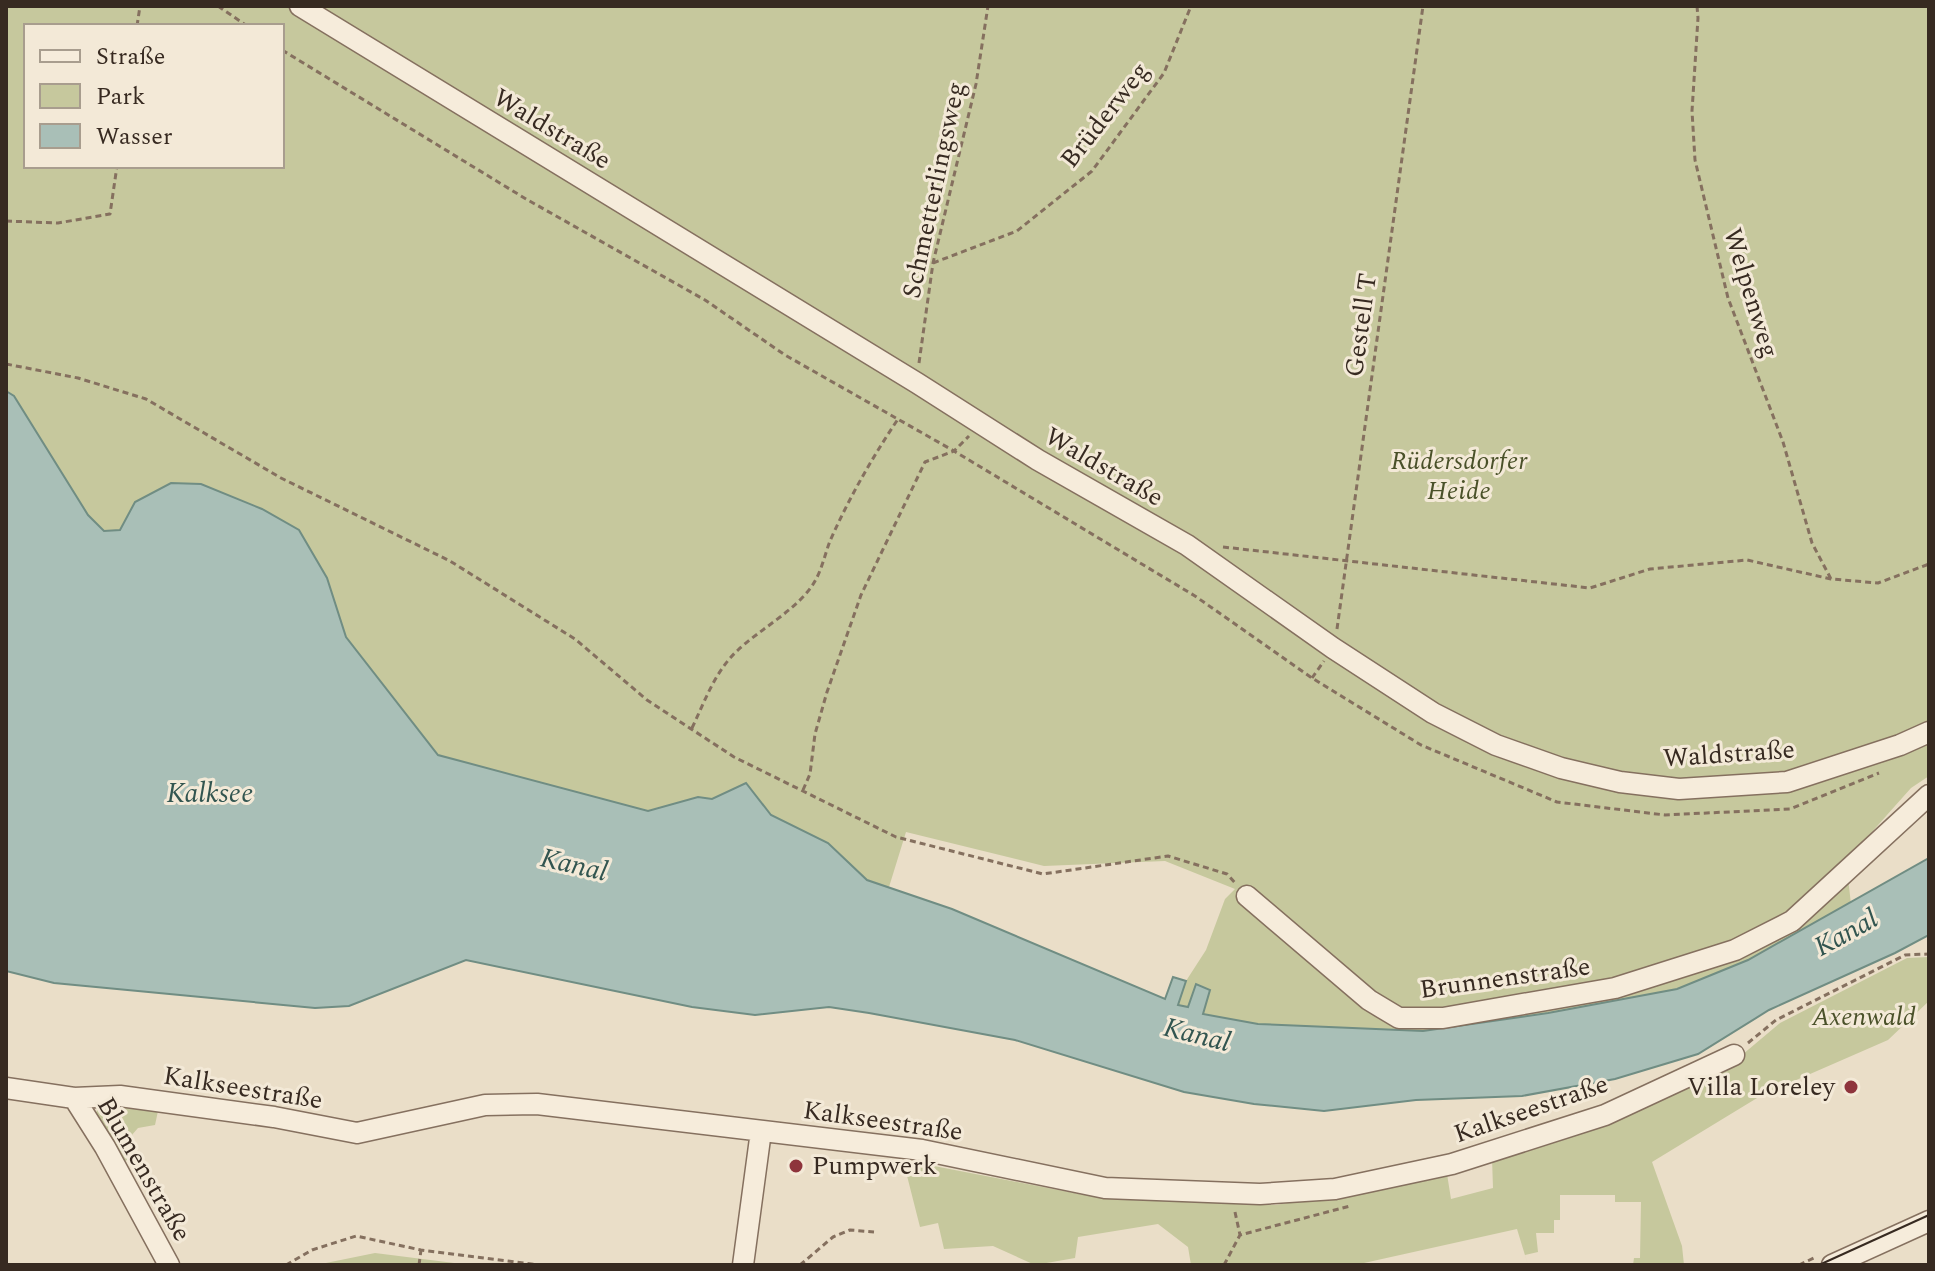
<svg xmlns="http://www.w3.org/2000/svg" width="1935" height="1271" font-family="Spectral,serif">
<rect width="100%" height="100%" fill="#eadec8"/>
<path fill="#c6c89d" fill-rule="evenodd" d="M 6,6 L 1929,6 L 1929,776 L 1911,788 L 1846,861 L 1851,904 L 1748,960 L 1677,989 L 1548,1013 L 1423,1031 L 1258,1024 L 1203,1014 L 1210,990 L 1196,985 L 1188,1007 L 1178,1005 L 1186,981 L 1206,950 L 1225,899 L 1235,889 L 1165,861 L 1044,866 L 906,832 L 889,887 L 867,880 L 828,843 L 771,815 L 746,783 L 712,799 L 697,797 L 648,811 L 438,755 L 346,637 L 327,578 L 135,502 L 120,530 L 104,531 L 88,515 L 14,397 L 6,391 ZM 26,26 L 282,26 L 282,166 L 26,166 Z
M 1929,957 L 1929,1001 L 1888,1040 L 1762,1095 L 1652,1162 L 1682,1246 L 1684,1265 L 1633,1265 L 1634,1258 L 1640,1258 L 1641,1202 L 1615,1202 L 1615,1195 L 1560,1195 L 1560,1220 L 1554,1220 L 1554,1233 L 1536,1233 L 1538,1252 L 1525,1255 L 1528,1265 L 1517,1229 L 1355,1265 L 1191,1265 L 1188,1247 L 1158,1224 L 1078,1237 L 1075,1258 L 1035,1265 L 993,1246 L 944,1249 L 938,1223 L 920,1227 L 903,1160 L 1084,1195 L 1276,1205 L 1447,1174 L 1451,1199 L 1493,1188 L 1492,1158 L 1736,1060 L 1780,1023 L 1907,958 Z
M 107,1104 L 158,1111 L 155,1125 L 138,1128 L 131,1136 L 132,1157 L 122,1163 L 95,1117 L 98,1107 Z
M 375,1253 L 470,1265 L 316,1265 Z"/>
<path fill="#a9bfb7" stroke="#708d83" stroke-width="2" d="M 6,391 L 14,396 L 88,515 L 104,531 L 120,530 L 135,502 L 171,483 L 201,484 L 262,509 L 299,530 L 327,578 L 346,637 L 438,755 L 648,811 L 698,797 L 712,799 L 746,783 L 771,815 L 828,843 L 867,880 L 952,909 L 1165,999 L 1173,977 L 1186,981 L 1178,1005 L 1188,1007 L 1196,984 L 1210,990 L 1203,1014 L 1258,1024 L 1423,1031 L 1548,1013 L 1677,989 L 1748,960 L 1929,858 L 1929,935 L 1895,953 L 1769,1010 L 1698,1054 L 1615,1079 L 1522,1096 L 1416,1100 L 1324,1111 L 1254,1104 L 1184,1092 L 1015,1040 L 869,1013 L 829,1007 L 755,1015 L 692,1007 L 466,960 L 349,1006 L 315,1008 L 54,983 L 6,971 Z"/>
<g fill="none" stroke-linecap="round" stroke-linejoin="round">
<defs>
<path id="minor" d="M 300,6 L 917,383 L 1038,460 L 1187,545 L 1333,648 L 1433,713 L 1496,745 L 1561,768 L 1620,782 L 1679,789 L 1787,782 L 1900,745 L 1929,732
M 1247,896 L 1369,1000 L 1399,1018 L 1443,1018 L 1615,988 L 1735,950 L 1792,921 L 1929,795
M 6,1088 L 74,1098 L 120,1096 L 274,1117 L 357,1133 L 485,1105 L 537,1104 L 922,1150 L 1105,1188 L 1260,1194 L 1335,1189 L 1452,1164 L 1605,1115 L 1734,1055
M 74,1098 L 105,1147 L 169,1265
M 743,1265 L 761,1131
M 1832,1265 L 1929,1221"/>
</defs>
<use href="#minor" stroke="#85705f" stroke-width="23"/>
<path stroke="#85705f" stroke-width="3" stroke-dasharray="6 4" stroke-linecap="butt" d="M 218,6 L 247,26
M 1697,6 L 1698,18 L 1692,111 L 1695,160 L 1728,298 L 1783,442 L 1812,543 L 1831,579
M 137,26 L 140,6
M 282,50 L 526,199 L 705,300 L 785,355 L 954,451 L 1195,596 L 1312,678 L 1421,745 L 1557,802 L 1665,815 L 1790,809 L 1879,773
M 6,221 L 58,223 L 110,214 L 117,166
M 933,263 L 1017,231 L 1092,171 L 1164,73 L 1191,6
M 919,363 L 933,263 L 976,84 L 988,6
M 6,364 L 78,378 L 146,399 L 281,478 L 450,561 L 575,639 L 647,700 L 734,757 L 896,837 L 1043,874 L 1168,856 L 1227,874 L 1236,884
M 1223,547 L 1590,588 L 1650,569 L 1747,560 L 1831,579 L 1878,583 L 1929,564
M 1337,629 L 1423,6
M 1312,678 L 1324,661
M 692,728 C 705,701 715,671 738,650 C 760,629 800,608 815,581 C 822,569 825,554 830,541 C 849,498 872,458 898,419
M 803,790 L 810,774 L 815,734 L 827,692 L 861,595 L 925,462 L 954,451 L 969,436
M 1748,1043 L 1776,1020 L 1905,955 L 1929,954
M 1235,1212 L 1240,1235
M 286,1265 L 312,1250 L 356,1236 L 421,1250 L 539,1265
M 419,1265 L 421,1250
M 800,1265 L 833,1237 L 850,1230 L 874,1232
M 1224,1265 L 1240,1235 L 1350,1206
M 1799,1265 L 1816,1257"/>
<use href="#minor" stroke="#f6ecdb" stroke-width="20"/>
<path stroke="#372a21" stroke-width="2" d="M 1819,1265 L 1929,1215"/>
</g>
<g fill="#8e343c" stroke="#f3e9d7" stroke-width="3">
<circle cx="1851" cy="1087" r="8"/>
<circle cx="796" cy="1166" r="8"/>
</g>
<g text-anchor="middle" dominant-baseline="central" stroke-width="6" stroke-linejoin="round" paint-order="stroke">
<g font-size="26" fill="#372a21" stroke="#f3e9d7">
<text transform="translate(1105 115) rotate(-52)">Brüderweg</text>
<text transform="translate(552 129) rotate(31)">Waldstraße</text>
<text transform="translate(934 190) rotate(-78)">Schmetterlingsweg</text>
<text transform="translate(1751 293) rotate(73)">Welpenweg</text>
<text transform="translate(1361 325) rotate(-82)">Gestell T</text>
<text transform="translate(1104 467) rotate(30)">Waldstraße</text>
<text transform="translate(1729 754) rotate(-4)">Waldstraße</text>
<text transform="translate(1505 978) rotate(-8)">Brunnenstraße</text>
<text transform="translate(243 1088) rotate(9)">Kalkseestraße</text>
<text transform="translate(1531 1109) rotate(-19)">Kalkseestraße</text>
<text transform="translate(883 1121) rotate(8)">Kalkseestraße</text>
<text transform="translate(144 1169) rotate(60)">Blumenstraße</text>
</g>
<g font-size="26" font-style="italic" fill="#4a5129" stroke="#f3e9d7">
<text x="1459" y="461">Rüdersdorfer<tspan x="1459" dy="30">Heide</tspan></text>
<text x="1864" y="1017">Axenwald</text>
</g>
<g font-size="26" fill="#372a21" stroke="#f3e9d7" text-anchor="end">
<text x="1835" y="1087">Villa Loreley</text>
<text x="812" y="1166" text-anchor="start">Pumpwerk</text>
</g>
<g font-size="28" font-style="italic" fill="#325550" stroke="#f3e9d7">
<text x="210" y="793">Kalksee</text>
<text transform="translate(574 865) rotate(13)">Kanal</text>
<text transform="translate(1846 933) rotate(-29)">Kanal</text>
<text transform="translate(1197 1035) rotate(14)">Kanal</text>
</g>
</g>
<rect width="1935" height="1271" fill="none" stroke="#372a21" stroke-width="16"/>
<rect x="24" y="24" width="260" height="144" fill="#f3e9d7" stroke="#a89d8e" stroke-width="2"/>
<rect x="40" y="50" width="40" height="12" fill="#f6ecdb" stroke="#a89d8e" stroke-width="2"/>
<text x="96" y="64" font-size="24" fill="#372a21">Straße</text>
<rect x="40" y="84" width="40" height="24" fill="#c6c89d" stroke="#a89d8e" stroke-width="2"/>
<text x="96" y="104" font-size="24" fill="#372a21">Park</text>
<rect x="40" y="124" width="40" height="24" fill="#a9bfb7" stroke="#a89d8e" stroke-width="2"/>
<text x="96" y="144" font-size="24" fill="#372a21">Wasser</text>
</svg>
